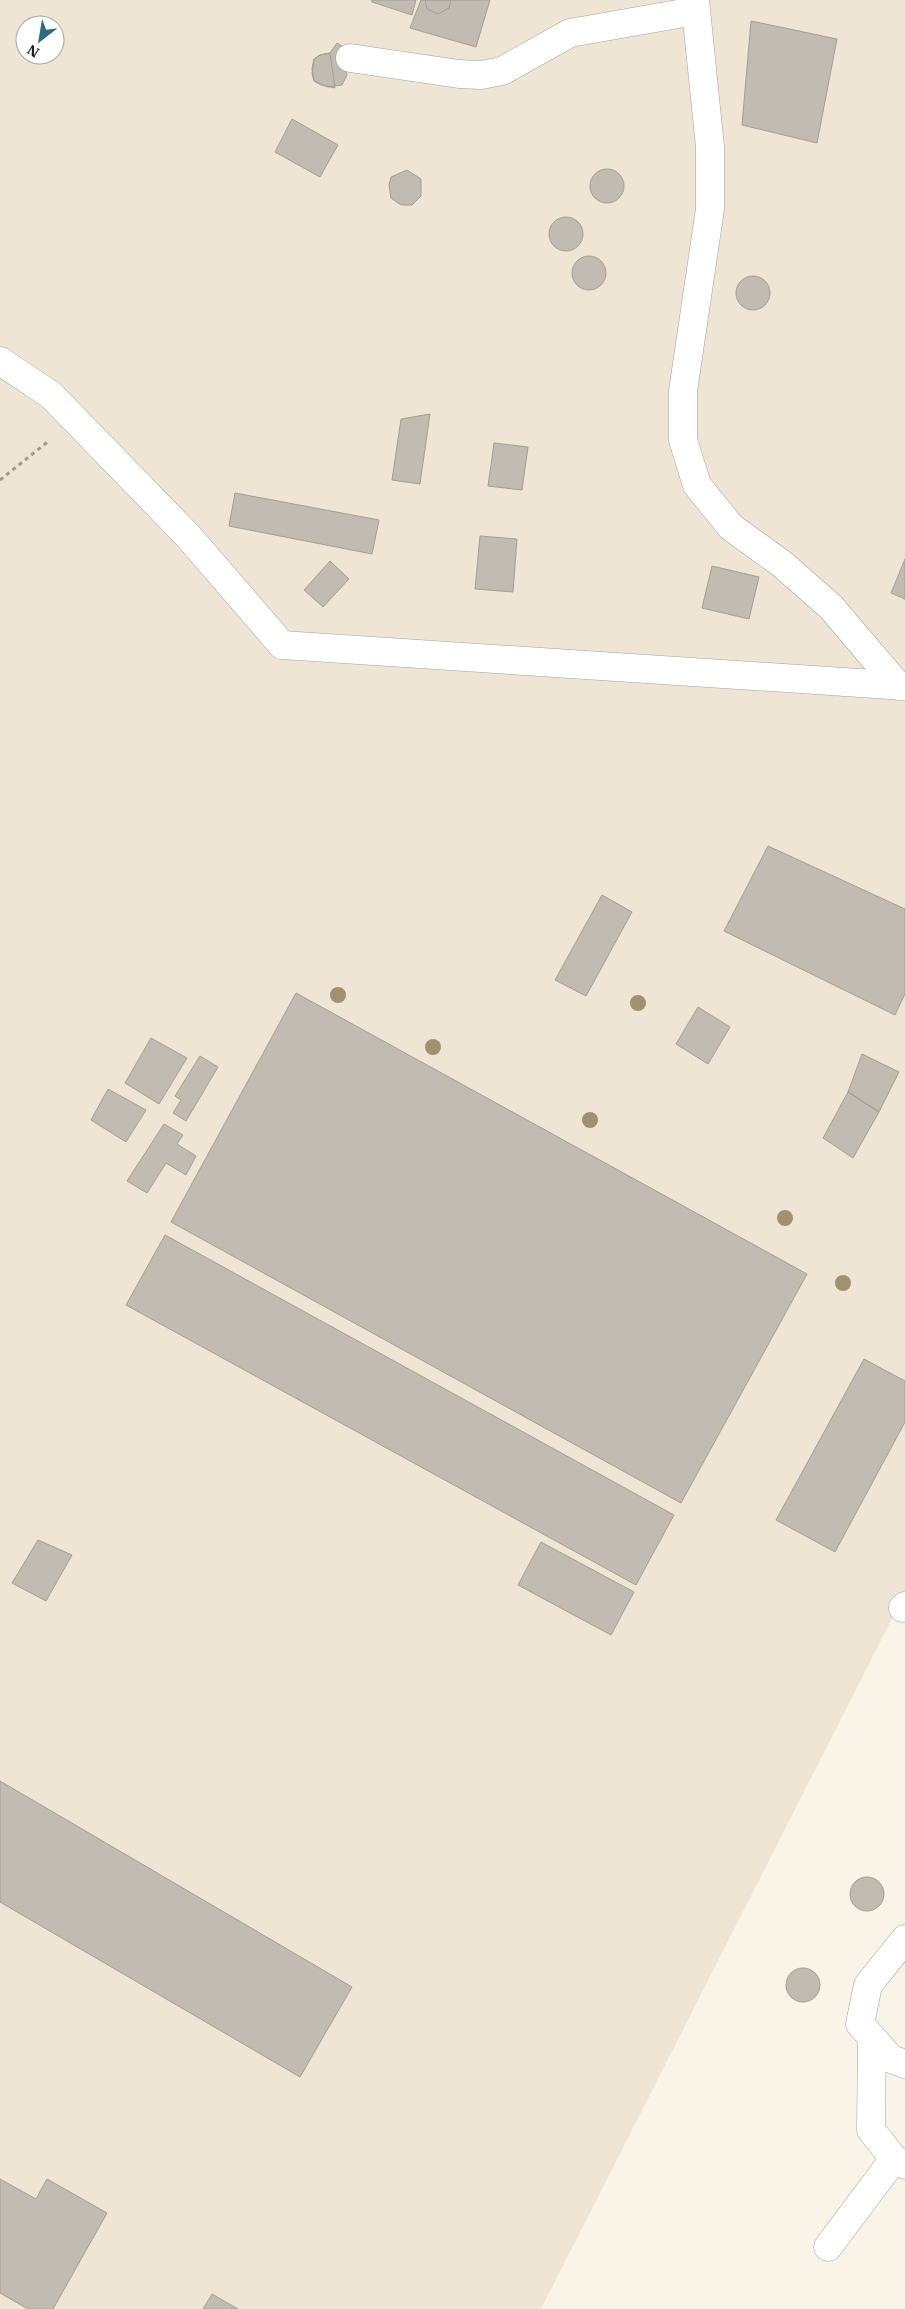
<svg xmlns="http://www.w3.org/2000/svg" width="905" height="2309" font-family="'IBM Plex Serif',serif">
<rect width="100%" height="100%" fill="#f9f3e8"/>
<path fill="#efe5d4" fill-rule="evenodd" d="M 0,0 L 905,0 L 905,1593 L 541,2309 L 0,2309 ZM 25,25 L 55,25 L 55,55 L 25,55 Z"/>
<path fill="#c1bbb1" stroke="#a39e94" d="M 372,0 L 416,0 L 412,15 L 372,2 Z
M 421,0 L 490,0 L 476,47 L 410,28 Z
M 425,0 L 451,0 L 449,8 L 438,14 L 427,9 Z
M 751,21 L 837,39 L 817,143 L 742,125 Z
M 337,43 L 345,48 L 343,59 L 347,75 L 342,85 L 328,87 L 314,81 L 312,69 L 314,59 L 320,55 L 330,53 Z
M 330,53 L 335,88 L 321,85 L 314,81 L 312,74 L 314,59 L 320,55 Z
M 292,119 L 338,145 L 320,177 L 275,152 Z
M590 186a17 17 0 1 1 34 0a17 17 0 1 1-34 0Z
M 407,170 L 421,179 L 421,196 L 412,205 L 401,205 L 391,198 L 389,185 L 391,177 Z
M549 234a17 17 0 1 1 34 0a17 17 0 1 1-34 0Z
M572 273a17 17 0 1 1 34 0a17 17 0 1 1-34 0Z
M736 293a17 17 0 1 1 34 0a17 17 0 1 1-34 0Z
M 430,414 L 420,484 L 392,480 L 401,419 Z
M 494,443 L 528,447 L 522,490 L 488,486 Z
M 235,493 L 379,520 L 372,554 L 229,526 Z
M 480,536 L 517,539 L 513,592 L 475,589 Z
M 905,559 L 905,599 L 891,593 Z
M 330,561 L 349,579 L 323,607 L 304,590 Z
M 712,566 L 759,577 L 749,619 L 702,608 Z
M 768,846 L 905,909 L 905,994 L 895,1015 L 724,931 Z
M 602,895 L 632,912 L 586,996 L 555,980 Z
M 296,993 L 807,1274 L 681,1503 L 171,1222 Z
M 698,1007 L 730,1027 L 708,1064 L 676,1044 Z
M 151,1038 L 187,1058 L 159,1104 L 125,1083 Z
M 862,1054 L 899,1072 L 879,1112 L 848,1092 Z
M 200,1056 L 218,1067 L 186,1121 L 173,1113 L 181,1100 L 175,1096 Z
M 108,1089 L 146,1110 L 126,1142 L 91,1120 Z
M 848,1092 L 879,1112 L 853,1158 L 823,1138 Z
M 164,1124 L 183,1135 L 177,1144 L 196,1156 L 186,1175 L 166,1163 L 147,1193 L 127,1181 Z
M 165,1235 L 674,1515 L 636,1585 L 126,1305 Z
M 864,1359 L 905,1381 L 905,1422 L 835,1552 L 776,1520 Z
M 38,1540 L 72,1555 L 46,1601 L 12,1583 Z
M 541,1542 L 634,1592 L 611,1635 L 518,1585 Z
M 0,1781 L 352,1987 L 300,2077 L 0,1902 Z
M850 1894a17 17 0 1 1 34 0a17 17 0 1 1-34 0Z
M786 1985a17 17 0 1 1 34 0a17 17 0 1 1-34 0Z
M 0,2179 L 36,2199 L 47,2179 L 107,2213 L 53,2309 L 28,2309 L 0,2293 Z
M 212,2294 L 238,2309 L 203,2309 Z"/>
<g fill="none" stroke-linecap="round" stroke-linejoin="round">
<defs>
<path id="minor" d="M 695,0 L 710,147 L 710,209 L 683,391 L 683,440 L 697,485 L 731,527 L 782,564 L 831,607 L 898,686
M 350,58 L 459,74 L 481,75 L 502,71 L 570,33 L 695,11
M 0,361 L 51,395 L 189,537 L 282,645 L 905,686
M 903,1608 L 905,1606
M 905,1939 L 868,1985 L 860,2024 L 891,2059 L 905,2064
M 872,2038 L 871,2130 L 894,2159
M 828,2247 L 894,2159 L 905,2165"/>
</defs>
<use href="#minor" stroke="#a7a198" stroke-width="29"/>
<path stroke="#a09c94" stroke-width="3" stroke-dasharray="4 4" stroke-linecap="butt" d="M 0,480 L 50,440"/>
<use href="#minor" stroke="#fff" stroke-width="28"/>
</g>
<g fill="#a09170">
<circle cx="338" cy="995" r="8"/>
<circle cx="638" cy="1003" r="8"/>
<circle cx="433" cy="1047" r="8"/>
<circle cx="590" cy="1120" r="8"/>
<circle cx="785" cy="1218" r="8"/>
<circle cx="843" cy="1283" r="8"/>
</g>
<g transform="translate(40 40) rotate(211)"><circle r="24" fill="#ffffff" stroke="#a6a5a4"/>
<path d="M0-4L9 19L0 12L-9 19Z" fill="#2f6982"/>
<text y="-8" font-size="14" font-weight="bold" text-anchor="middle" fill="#201e1b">N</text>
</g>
</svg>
